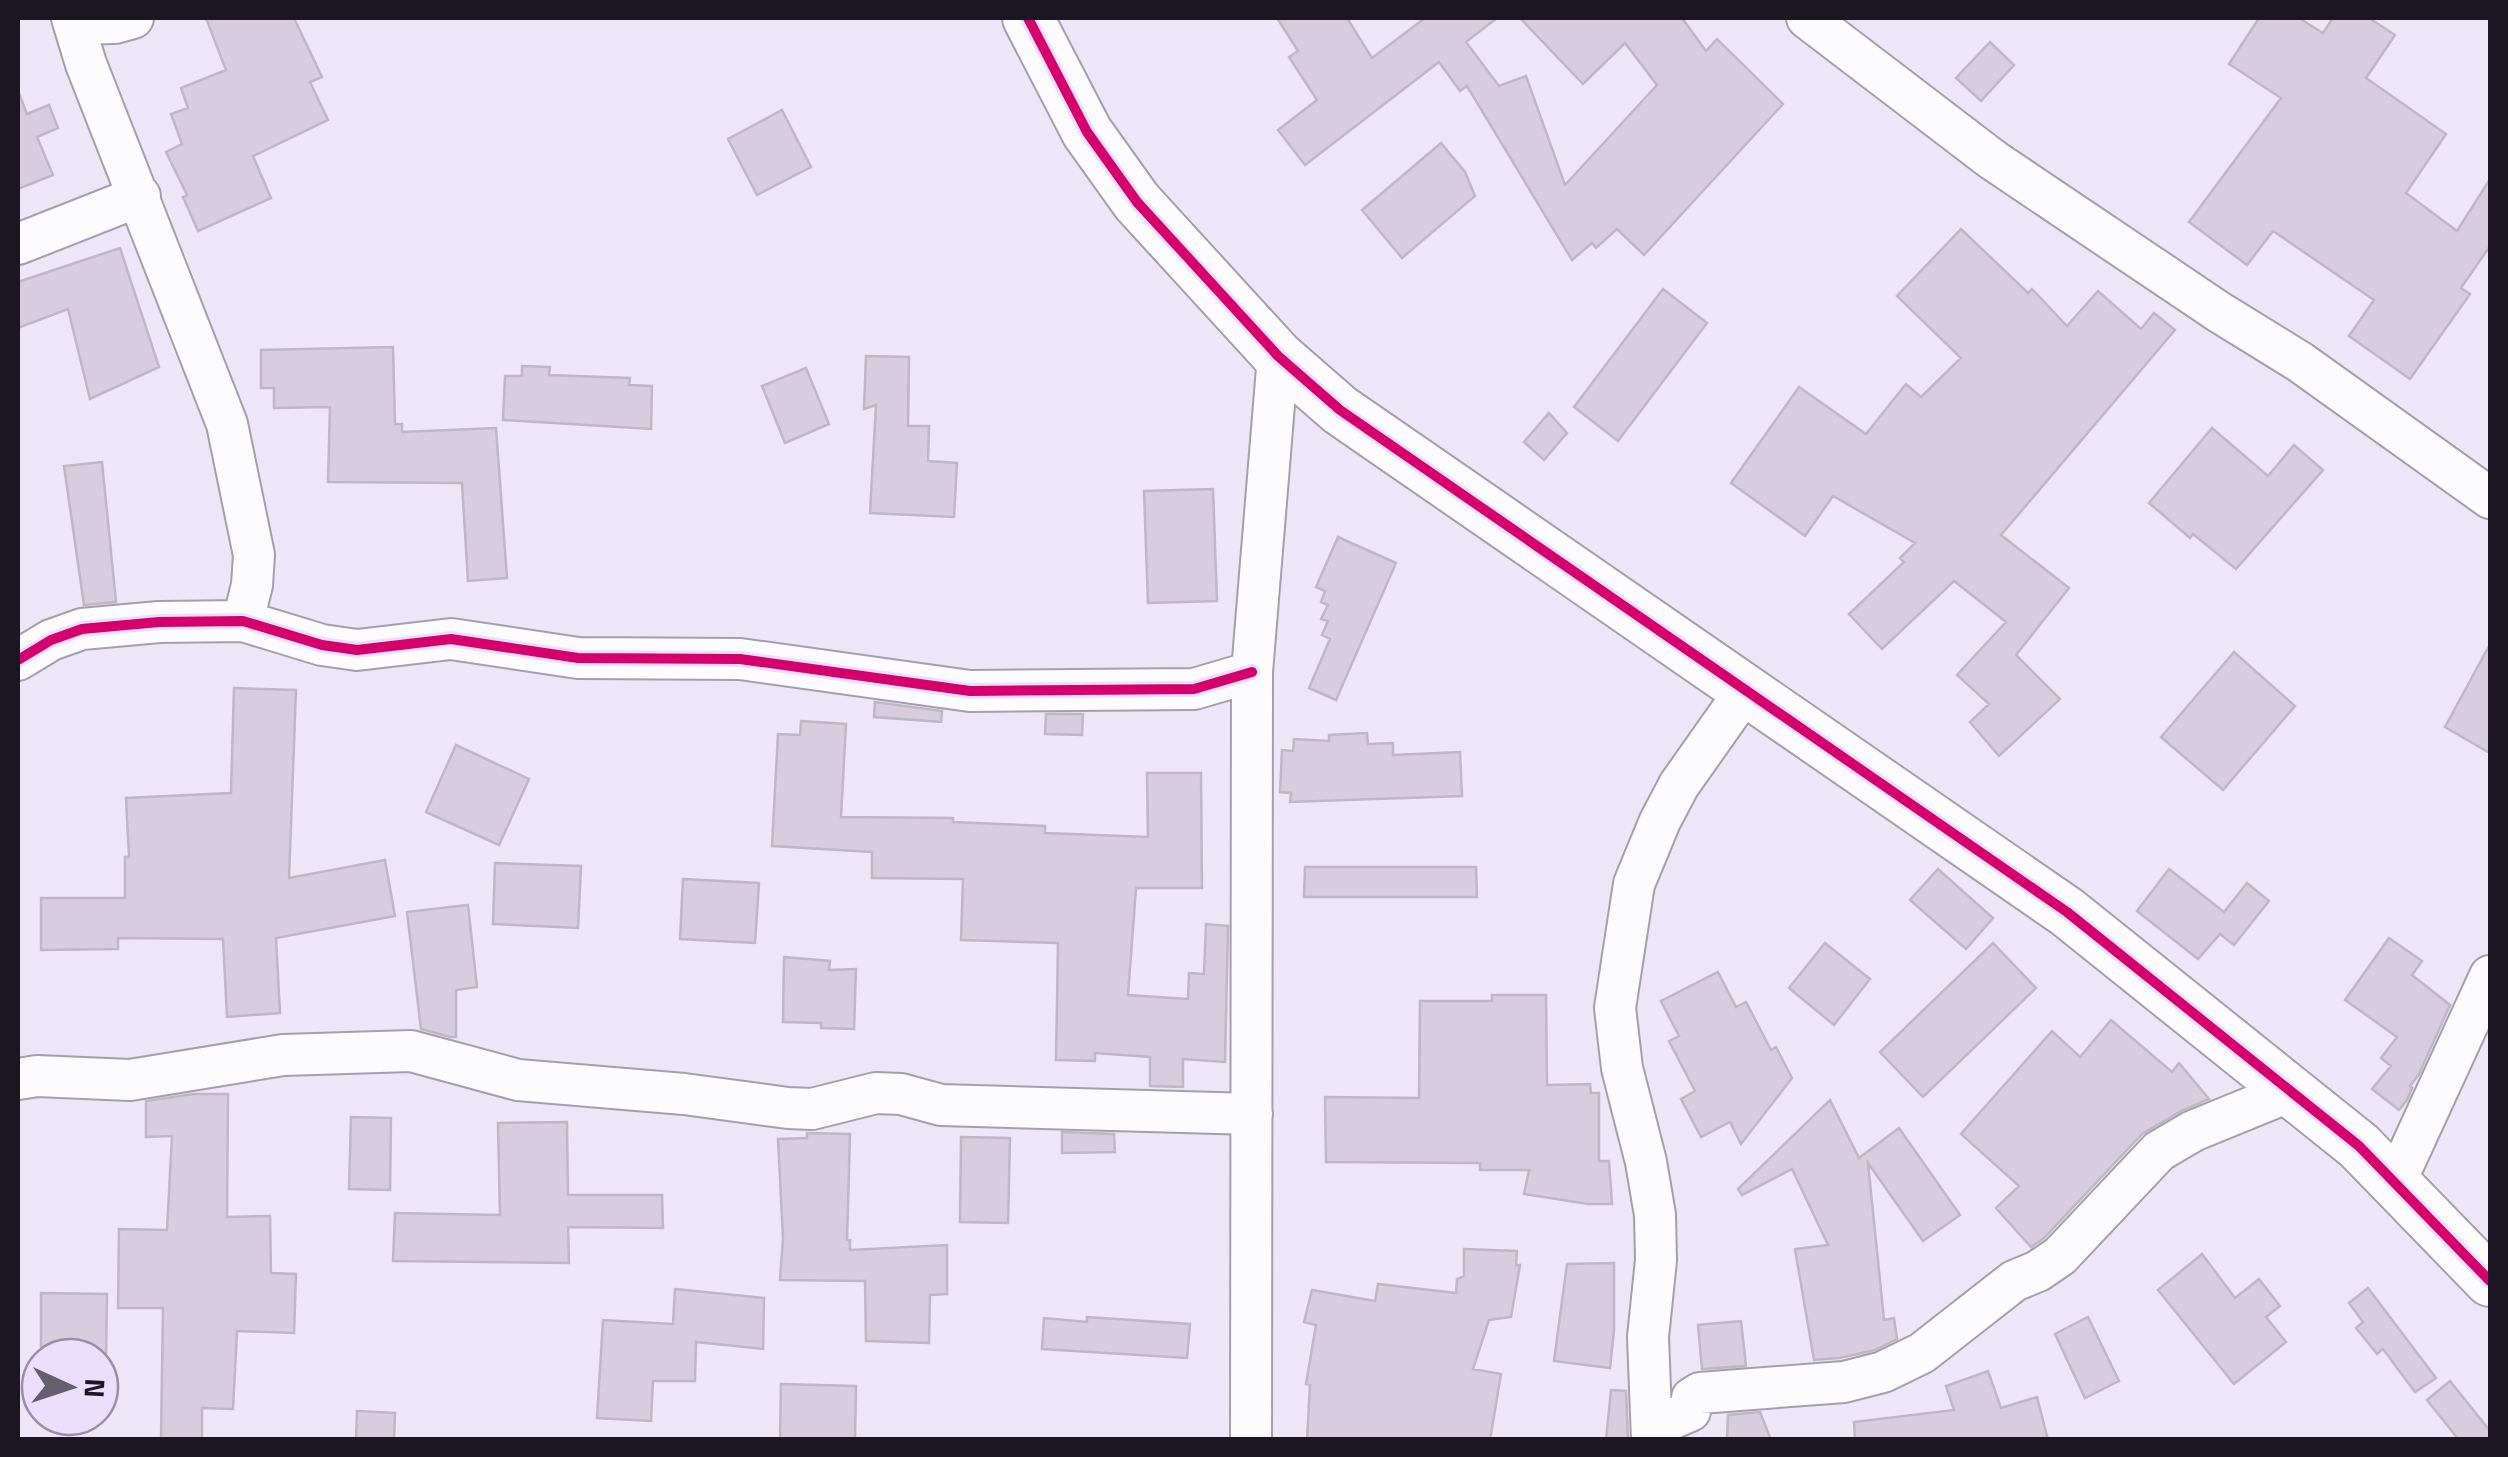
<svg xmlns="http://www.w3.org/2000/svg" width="2508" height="1457" font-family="'Titillium Web',sans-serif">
<rect width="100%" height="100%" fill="#ede6f7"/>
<path fill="#d7cdde" stroke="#beb7c4" stroke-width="2.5" d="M 206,18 L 294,18 L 322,77 L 310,82 L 328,120 L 253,156 L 271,198 L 198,231 L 183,197 L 187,195 L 166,152 L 182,144 L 171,114 L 188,108 L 181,88 L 226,70 Z
M 1277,18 L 1347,18 L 1372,58 L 1425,18 L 1497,18 L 1466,42 L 1499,86 L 1526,76 L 1565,185 L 1657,85 L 1625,43 L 1583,84 L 1520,18 L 1682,18 L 1706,51 L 1717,39 L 1783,104 L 1644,255 L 1617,229 L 1596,248 L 1592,243 L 1572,260 L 1467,86 L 1460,91 L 1439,62 L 1305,165 L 1278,130 L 1317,100 L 1289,57 L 1298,51 Z
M 2259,18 L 2299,18 L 2323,33 L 2333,18 L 2369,18 L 2395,35 L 2366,78 L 2446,134 L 2406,193 L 2457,231 L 2490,179 L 2490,246 L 2461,288 L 2470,294 L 2410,379 L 2349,336 L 2374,300 L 2273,231 L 2247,265 L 2189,222 L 2281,98 L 2229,64 Z
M 1990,42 L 2014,65 L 1981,101 L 1956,78 Z
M 18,91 L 27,114 L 49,105 L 58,128 L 37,137 L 53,175 L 18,189 Z
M 782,110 L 811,167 L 757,195 L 728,139 Z
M 1441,143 L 1465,172 L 1475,196 L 1402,258 L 1362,210 Z
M 1961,229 L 2028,293 L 2032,289 L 2067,326 L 2098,291 L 2141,329 L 2154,313 L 2175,330 L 2001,535 L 2069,588 L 2016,655 L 2060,699 L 1999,756 L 1970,722 L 1989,704 L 1957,675 L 2006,622 L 1954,581 L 1882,649 L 1849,614 L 1904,562 L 1900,558 L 1915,543 L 1833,496 L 1805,536 L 1731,483 L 1799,387 L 1866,434 L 1906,384 L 1921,397 L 1961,358 L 1897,296 Z
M 120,248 L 159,367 L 90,399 L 68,309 L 18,328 L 18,282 Z
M 1663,289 L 1707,323 L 1618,441 L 1574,407 Z
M 393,347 L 395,424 L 402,424 L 402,432 L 496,428 L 507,578 L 468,581 L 462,483 L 328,482 L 330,407 L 274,408 L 274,388 L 261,388 L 261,350 Z
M 866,356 L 909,357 L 908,426 L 929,426 L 928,461 L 957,463 L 954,517 L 870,513 L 876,405 L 864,409 Z
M 522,366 L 550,367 L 549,375 L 630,378 L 629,385 L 652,386 L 651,429 L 503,420 L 505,376 L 522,376 Z
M 806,368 L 829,424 L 785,443 L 762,386 Z
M 1549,413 L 1567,433 L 1544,460 L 1524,442 Z
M 2212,428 L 2268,476 L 2294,445 L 2323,470 L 2236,569 L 2193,534 L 2190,538 L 2149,503 Z
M 102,462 L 116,602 L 84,605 L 64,466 Z
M 1213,489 L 1217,601 L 1148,603 L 1144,491 Z
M 1338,537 L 1396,563 L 1336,700 L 1309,688 L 1330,639 L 1322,635 L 1328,621 L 1321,619 L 1328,605 L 1321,602 L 1325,591 L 1316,587 Z
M 2490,644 L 2490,753 L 2445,727 Z
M 2234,652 L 2295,706 L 2223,790 L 2161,737 Z
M 234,688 L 296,690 L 289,878 L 385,860 L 395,916 L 276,938 L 280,1013 L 227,1017 L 223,939 L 118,938 L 118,949 L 41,950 L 41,898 L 125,898 L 125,857 L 129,857 L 126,798 L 231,793 Z
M 875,702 L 942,711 L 941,722 L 874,717 Z
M 1046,714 L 1083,714 L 1082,735 L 1045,734 Z
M 801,721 L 846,724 L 841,817 L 953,818 L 953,822 L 1045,826 L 1045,833 L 1148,837 L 1147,773 L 1201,773 L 1202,888 L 1136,888 L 1128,995 L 1188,999 L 1189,973 L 1204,974 L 1206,924 L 1228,926 L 1225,1062 L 1183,1059 L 1183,1087 L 1150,1086 L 1150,1057 L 1095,1053 L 1095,1061 L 1056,1060 L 1058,943 L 961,940 L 963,879 L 872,878 L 872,852 L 772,846 L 778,734 L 800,735 Z
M 1367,733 L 1368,744 L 1393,743 L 1393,755 L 1460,752 L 1462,796 L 1290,802 L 1291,793 L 1280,792 L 1282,750 L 1293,751 L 1294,739 L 1329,741 L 1329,735 Z
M 456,745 L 529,779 L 499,845 L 426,812 Z
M 495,863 L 581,866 L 578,928 L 493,924 Z
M 1305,867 L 1476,867 L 1477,897 L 1304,897 Z
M 1938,869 L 1993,918 L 1966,949 L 1910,900 Z
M 2169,869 L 2224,912 L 2247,883 L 2269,901 L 2234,945 L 2220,934 L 2198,959 L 2137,911 Z
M 683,879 L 759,883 L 755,943 L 680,939 Z
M 468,905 L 477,987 L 456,990 L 456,1037 L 450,1037 L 421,1029 L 407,912 Z
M 2389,938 L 2422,961 L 2412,975 L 2450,1005 L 2419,1074 L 2410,1086 L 2412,1088 L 2407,1100 L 2399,1110 L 2372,1089 L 2391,1066 L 2381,1058 L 2397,1037 L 2345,1000 Z
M 1825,943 L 1870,979 L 1834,1025 L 1789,988 Z
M 1993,943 L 2036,988 L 1923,1097 L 1880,1052 Z
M 784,957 L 830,961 L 829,970 L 856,969 L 854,1029 L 821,1028 L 821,1023 L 783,1022 Z
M 1718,972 L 1736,1007 L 1746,1002 L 1771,1050 L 1776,1047 L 1792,1078 L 1741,1144 L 1730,1122 L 1701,1137 L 1681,1099 L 1695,1091 L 1669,1041 L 1679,1036 L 1661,1001 Z
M 1492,995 L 1546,995 L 1547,1085 L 1590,1084 L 1591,1093 L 1599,1093 L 1599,1161 L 1609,1161 L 1612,1204 L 1588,1204 L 1524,1194 L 1529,1170 L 1480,1170 L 1480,1163 L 1326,1162 L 1325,1097 L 1419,1098 L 1420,1001 L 1492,1001 Z
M 2111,1020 L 2172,1072 L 2179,1063 L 2209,1099 L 2181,1111 L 2142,1134 L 2044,1238 L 2031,1247 L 1996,1208 L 2019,1186 L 1961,1134 L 2052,1031 L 2080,1057 Z
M 193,1094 L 228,1094 L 227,1217 L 270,1216 L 271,1273 L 296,1274 L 294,1333 L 237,1331 L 233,1409 L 202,1408 L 202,1440 L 161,1440 L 163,1308 L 118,1308 L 119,1229 L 167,1230 L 172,1136 L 146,1137 L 146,1101 Z
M 1830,1100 L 1859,1158 L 1899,1128 L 1960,1215 L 1923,1241 L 1868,1163 L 1884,1320 L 1894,1318 L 1897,1339 L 1875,1350 L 1840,1358 L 1814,1360 L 1795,1249 L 1828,1245 L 1792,1169 L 1742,1195 L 1738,1189 Z
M 351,1117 L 391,1118 L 390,1190 L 349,1189 Z
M 567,1122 L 568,1195 L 662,1195 L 663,1228 L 568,1227 L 569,1263 L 393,1261 L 395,1213 L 500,1215 L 498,1123 Z
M 1062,1132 L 1114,1134 L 1115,1152 L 1062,1153 Z
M 807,1133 L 850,1134 L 847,1240 L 850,1240 L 850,1250 L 947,1245 L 947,1294 L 930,1295 L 929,1343 L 866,1341 L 865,1281 L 780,1280 L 783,1238 L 778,1139 L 807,1138 Z
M 961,1137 L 1010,1138 L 1008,1223 L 960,1222 Z
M 1464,1249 L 1517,1251 L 1516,1265 L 1520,1265 L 1511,1317 L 1489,1320 L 1473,1369 L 1501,1374 L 1490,1440 L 1307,1440 L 1310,1385 L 1306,1384 L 1316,1325 L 1304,1322 L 1312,1290 L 1375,1301 L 1378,1284 L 1456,1293 L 1457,1279 L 1464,1276 Z
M 2202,1254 L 2235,1298 L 2259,1279 L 2280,1306 L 2266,1317 L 2286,1342 L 2234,1384 L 2158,1290 Z
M 1614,1263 L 1614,1330 L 1610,1368 L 1554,1361 L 1567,1264 Z
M 2368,1288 L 2436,1378 L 2415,1392 L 2383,1349 L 2377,1354 L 2356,1328 L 2363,1322 L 2349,1303 Z
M 675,1289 L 764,1298 L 763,1349 L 696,1342 L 695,1381 L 653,1381 L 651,1421 L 597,1418 L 603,1320 L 673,1324 Z
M 41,1293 L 107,1294 L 106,1357 L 41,1357 Z
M 1087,1317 L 1190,1324 L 1187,1358 L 1042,1349 L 1044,1318 L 1087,1322 Z
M 2088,1317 L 2119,1381 L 2085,1398 L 2055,1334 Z
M 1741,1321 L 1746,1366 L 1702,1369 L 1698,1325 Z
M 1988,1371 L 2001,1408 L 2037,1397 L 2048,1440 L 1855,1440 L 1854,1422 L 1954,1410 L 1946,1386 Z
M 2450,1381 L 2490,1431 L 2490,1440 L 2459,1440 L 2427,1400 Z
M 781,1384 L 856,1386 L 855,1440 L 780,1440 Z
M 1611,1390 L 1626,1391 L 1628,1440 L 1606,1440 Z
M 357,1411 L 395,1413 L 394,1440 L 356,1440 Z
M 1760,1412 L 1771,1440 L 1727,1440 L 1728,1415 Z"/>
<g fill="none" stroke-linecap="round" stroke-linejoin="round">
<defs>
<path id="minor" d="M 72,18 L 86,64 L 227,424 L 254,555 L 252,585 L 243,621
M 1807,18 L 1993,160 L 2219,312 L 2300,362 L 2490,498
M 75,24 L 115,23 L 133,18
M 18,244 L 140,196
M 18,660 L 51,640 L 82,629 L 159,622 L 243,621 L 322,645 L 357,650 L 451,639 L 578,658 L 740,659 L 970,691 L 1194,689 L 1252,672
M 18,1079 L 37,1076 L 130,1080 L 283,1055 L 411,1051 L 518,1080 L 684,1094 L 788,1108 L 812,1109 L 876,1093 L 901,1094 L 941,1105 L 1252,1114
M 2395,1183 L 2490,976
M 1653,1427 L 1690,1411 L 1692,1398 L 1700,1393 L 1844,1382 L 1883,1372 L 1922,1353 L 2014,1281 L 2038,1271 L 2060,1256 L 2159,1151 L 2193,1131 L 2291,1091
M 1251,1440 L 1252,672 L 1278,356
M 1652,1440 L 1648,1337 L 1656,1260 L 1655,1215 L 1646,1162 L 1622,1068 L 1615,1008 L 1634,884 L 1660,821 L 1679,785 L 1746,690"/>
<path id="tertiary" d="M 1028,18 L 1087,132 L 1137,202 L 1278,356 L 1340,410 L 2067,912 L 2359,1146 L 2490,1281"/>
</defs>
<use href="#minor" stroke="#a49fac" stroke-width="44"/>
<use href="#tertiary" stroke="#a49fac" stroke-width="54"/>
<use href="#minor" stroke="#fcfbfe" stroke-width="40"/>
<use href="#tertiary" stroke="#fcfbfe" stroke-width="50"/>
<defs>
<path id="cycleway" d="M 1028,18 L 1087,132 L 1137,202 L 1278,356 L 1340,410 L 2067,912 L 2359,1146 L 2490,1281
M 18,660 L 51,640 L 82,629 L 159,622 L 243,621 L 322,645 L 357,650 L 451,639 L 578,658 L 740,659 L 970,691 L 1194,689 L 1252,672"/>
</defs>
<use href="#cycleway" stroke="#ecdffe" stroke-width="16"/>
<use href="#cycleway" stroke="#d6006c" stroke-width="10"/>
</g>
<rect width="2508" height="1457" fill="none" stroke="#1b1621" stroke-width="40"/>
<g transform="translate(70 1387) rotate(93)"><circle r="48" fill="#ecdffe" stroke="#988fa6" stroke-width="2.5"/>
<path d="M0-8L18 38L0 25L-18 38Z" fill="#645f6c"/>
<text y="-15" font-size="28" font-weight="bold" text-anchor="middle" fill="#1b1621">N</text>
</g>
</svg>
